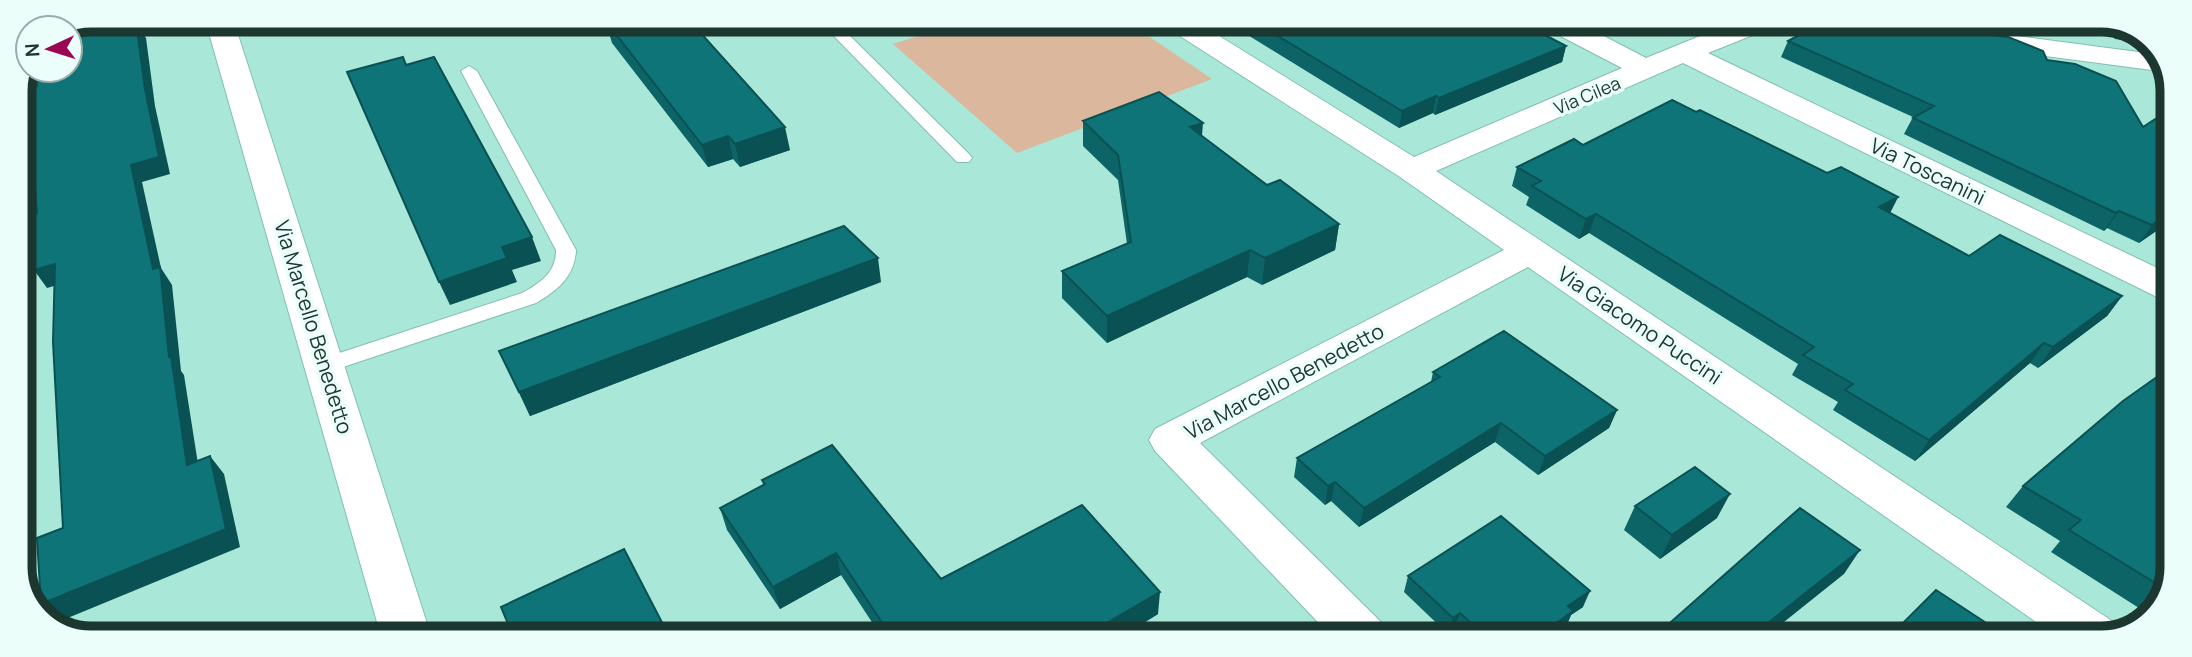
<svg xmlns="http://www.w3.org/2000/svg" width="2192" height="657" font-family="Manrope,sans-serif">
<rect width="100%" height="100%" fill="#a9e7d8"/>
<path fill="#dbb79d" d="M 968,20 L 1126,21 L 1212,79 L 1017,153 L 893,44 Z"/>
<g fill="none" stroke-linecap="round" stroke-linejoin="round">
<defs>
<path id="service" d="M 834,23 L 839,25 L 969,154 L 972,158 L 969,162 L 957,162 L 829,31 L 826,28 Z
M 469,66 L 477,71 L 576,250 C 575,276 557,291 536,303 L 334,370 L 326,373 L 318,370 L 315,365 L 318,360 L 522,293 C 540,283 556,273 556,250 L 461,71 Z"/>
<path id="minor" d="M 205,19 L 233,19 L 431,636 L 381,636 Z
M 799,20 L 875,20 L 871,26 C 848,33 816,44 799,20 Z
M 1162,21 L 1195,21 L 1414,157 L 1622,68 L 1543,27 L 1539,21 L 1575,21 L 1646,58 L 1737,21 L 1777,21 L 1773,27 L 1708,53 L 2172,275 L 2172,302 L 2159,298 L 1683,63 L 1436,171 L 2115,623 L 2120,632 L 2102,638 L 2059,638 L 1528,267 L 1200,443 L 1381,622 L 1389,637 L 1332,637 L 1155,451 L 1149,440 L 1155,429 L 1504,250 L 1400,177 L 1166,27 Z
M 1979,31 L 2161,55 L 2167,72 L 1969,46 L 1965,40 L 1969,34 Z"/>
</defs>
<use href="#service" stroke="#82bfb0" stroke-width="2"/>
<use href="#minor" stroke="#82bfb0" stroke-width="2"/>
<use href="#service" fill="#fff" fill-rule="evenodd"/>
<use href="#minor" fill="#fff" fill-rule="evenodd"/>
</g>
<path fill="#0d6466" d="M 605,20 L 790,150 L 740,167 L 733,159 L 708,167 L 612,43 Z
M 1225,21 L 1500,21 L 1566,46 L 1562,62 L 1435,115 L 1433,113 L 1399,128 Z
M 1778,21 L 1880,22 L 2047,60 L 2172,220 L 2139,243 L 2107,228 L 2104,231 L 1904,134 L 1913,117 L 1781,57 L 1788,41 L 1800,35 L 1777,25 Z
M 1987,22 L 2016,22 L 2014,25 Z
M 2105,22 L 2120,22 L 2154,45 L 2115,39 Z
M 1083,121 L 1202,136 L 1267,185 L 1339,224 L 1335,250 L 1262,285 L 1247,277 L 1107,343 L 1062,298 L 1062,271 L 1127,244 L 1118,180 L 1083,146 Z
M 1583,145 L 1827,173 L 1898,197 L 1890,213 L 1969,256 L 2122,296 L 2107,316 L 2038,368 L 2030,363 L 1915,461 L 1833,410 L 1838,402 L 1792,375 L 1798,364 L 1589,233 L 1579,239 L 1526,205 L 1529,197 L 1512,186 L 1517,167 Z
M 881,282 L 530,416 L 499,351 Z
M 1433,372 L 1617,410 L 1609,428 L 1538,475 L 1495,442 L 1359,527 L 1331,501 L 1325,505 L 1294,477 L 1297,458 L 1431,382 Z
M 2123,401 L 2170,585 L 2150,615 L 2051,552 L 2060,541 L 2006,507 L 2023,486 Z
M 762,480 L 941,579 L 1158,614 L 1121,637 L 881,636 L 841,575 L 780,609 L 727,530 L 720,508 L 763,485 Z
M 1635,506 L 1717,518 L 1660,559 L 1624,530 Z
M 1408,576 L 1583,607 L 1571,615 L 1566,627 L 1552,637 L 1463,637 L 1454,629 L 1448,634 L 1404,592 Z"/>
<path fill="#0a5153" d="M 127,19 L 134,19 L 137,40 L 127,24 Z
M 136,22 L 146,38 L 155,106 L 170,174 L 142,182 L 161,268 L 172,285 L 181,371 L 184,375 L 201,483 L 187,465 L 153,269 L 131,165 L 145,89 Z
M 1566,46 L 1562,62 L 1435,115 L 1439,98 Z
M 1436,96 L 1433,113 L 1399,128 L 1402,111 Z
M 1203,123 L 1201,148 L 1190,127 Z
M 785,127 L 790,150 L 740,167 L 735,144 Z
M 728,136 L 733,159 L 708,167 L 702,145 Z
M 1898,197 L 1888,217 L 1879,207 Z
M 2119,211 L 2107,228 L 2104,231 L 2116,213 Z
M 2172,211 L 2172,220 L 2139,243 L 2152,225 Z
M 1596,214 L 1589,233 L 1579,239 L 1586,219 Z
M 1339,224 L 1335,250 L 1262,285 L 1265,258 Z
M 532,237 L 541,261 L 512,270 L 517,282 L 450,305 L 439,282 L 502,247 Z
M 1250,250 L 1247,277 L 1107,343 L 1107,316 Z
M 878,258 L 881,282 L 530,416 L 519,392 Z
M 55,264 L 68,282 L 47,288 L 34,270 Z
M 2122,296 L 2107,316 L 2038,368 L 2053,347 Z
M 2044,343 L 2030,363 L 1915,461 L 1929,440 Z
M 1617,410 L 1609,428 L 1538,475 L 1545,456 Z
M 1501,423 L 1495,442 L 1359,527 L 1364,508 Z
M 210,456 L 224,474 L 240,547 L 58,622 L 41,604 Z
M 1335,482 L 1331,501 L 1325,505 L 1328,486 Z
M 1730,494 L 1717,518 L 1660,559 L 1672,535 Z
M 1860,550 L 1844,574 L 1765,637 L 1750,637 Z
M 836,553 L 841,575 L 780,609 L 773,587 Z
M 1590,591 L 1583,607 L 1571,615 L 1566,627 L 1552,637 L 1537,637 L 1568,606 Z
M 1160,592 L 1158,614 L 1121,637 L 1084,636 Z
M 1460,613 L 1454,629 L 1448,634 L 1453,618 Z"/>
<path fill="#0f7477" stroke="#0a5153" stroke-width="2" d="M 91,19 L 127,19 L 127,24 L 136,22 L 145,89 L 159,157 L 131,165 L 153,269 L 160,267 L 169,357 L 171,356 L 187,465 L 210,456 L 226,529 L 41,604 L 37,538 L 63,528 L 53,342 L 55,264 L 34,270 L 30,215 L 37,213 L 27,89 L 37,86 L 36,81 L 40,80 L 40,70 L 70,70 L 70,28 Z
M 605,20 L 689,20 L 785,127 L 735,144 L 728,136 L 702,145 Z
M 1253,21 L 1500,21 L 1503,23 L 1508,21 L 1518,21 L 1566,46 L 1439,98 L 1436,96 L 1402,111 Z
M 1812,21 L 1880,22 L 2008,37 L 2043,51 L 2047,60 L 2075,64 L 2116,81 L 2143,127 L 2172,108 L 2172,211 L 2152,225 L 2119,211 L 2116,213 L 1913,118 L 1934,106 L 1788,41 L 1820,24 Z
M 403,57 L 406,65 L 434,57 L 532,237 L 502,247 L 507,258 L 439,282 L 347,72 Z
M 1159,92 L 1203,123 L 1190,127 L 1267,185 L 1280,180 L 1339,224 L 1265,258 L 1250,250 L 1107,316 L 1062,271 L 1131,242 L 1118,155 L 1083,121 Z
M 1672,100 L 1696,112 L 1700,110 L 1827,173 L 1841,167 L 1898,197 L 1879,207 L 1969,256 L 2000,235 L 2122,296 L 2053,347 L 2044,343 L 1929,440 L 1845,390 L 1853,384 L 1803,355 L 1814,347 L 1596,214 L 1586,219 L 1532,186 L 1541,181 L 1517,167 L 1574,139 L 1583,145 Z
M 844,226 L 878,258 L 519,392 L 499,351 Z
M 1504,331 L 1617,410 L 1545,456 L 1501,423 L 1364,508 L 1335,482 L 1328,486 L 1297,458 L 1440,377 L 1433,372 Z
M 2171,367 L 2170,585 L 2167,590 L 2069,530 L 2081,520 L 2023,486 L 2123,401 Z
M 832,445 L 941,579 L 1082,505 L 1160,592 L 1084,636 L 891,636 L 836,553 L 773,587 L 720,508 L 765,484 L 762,480 Z
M 1695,467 L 1730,494 L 1672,535 L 1635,506 Z
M 1800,508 L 1860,550 L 1750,637 L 1654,637 Z
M 1501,516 L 1590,591 L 1568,606 L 1573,611 L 1537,637 L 1486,637 L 1460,613 L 1453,618 L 1408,576 Z
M 624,549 L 669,636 L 513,636 L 501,607 Z
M 1936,590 L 2009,638 L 1889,637 Z"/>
<g text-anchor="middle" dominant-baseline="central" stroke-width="7" stroke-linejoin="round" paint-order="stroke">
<g font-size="18" fill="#1c3630" stroke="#ecfef9">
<text transform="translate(1587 95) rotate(-23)">Via Cilea</text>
</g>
<g font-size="21" fill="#1c3630" stroke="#ecfef9">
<text transform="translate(1928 171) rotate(26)">Via Toscanini</text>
<text transform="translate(1640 325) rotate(34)">Via Giacomo Puccini</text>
<text transform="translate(314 327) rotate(73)">Via Marcello Benedetto</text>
<text transform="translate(1284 381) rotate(-28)">Via Marcello Benedetto</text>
</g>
</g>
<path d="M0 0H2192V657H0ZM91 32H2101A59 59 0 0 1 2160 91V567A59 59 0 0 1 2101 626H91A59 59 0 0 1 32 567V91A59 59 0 0 1 91 32Z" fill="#ecfef9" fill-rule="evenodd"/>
<path fill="none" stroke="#1c3630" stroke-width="9" d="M91 32H2101A59 59 0 0 1 2160 91V567A59 59 0 0 1 2101 626H91A59 59 0 0 1 32 567V91A59 59 0 0 1 91 32Z"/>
<g transform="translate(49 49) rotate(266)"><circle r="33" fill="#ecfef9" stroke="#99aea9" stroke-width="2"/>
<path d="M0-5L12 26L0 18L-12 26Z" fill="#9b0655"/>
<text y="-10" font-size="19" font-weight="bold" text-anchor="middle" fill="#1c3630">N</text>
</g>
</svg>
